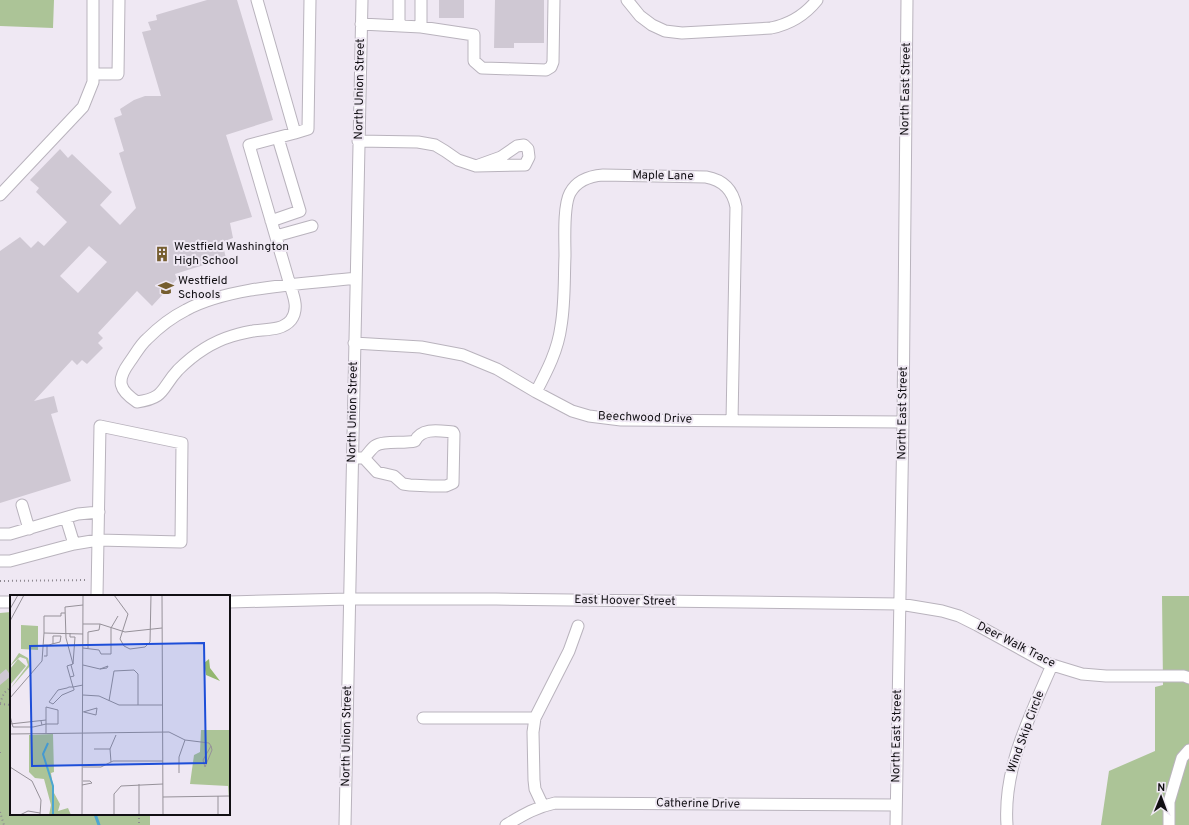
<svg xmlns="http://www.w3.org/2000/svg" width="1189" height="825" font-family="Overpass,sans-serif">
<rect width="100%" height="100%" fill="#efe8f3"/>
<path fill="#acc497" d="M 0,0 L 54,0 L 53,28 L 0,26 Z
M 1162,596 L 1189,596 L 1189,825 L 1101,825 L 1109,771 L 1155,751 L 1155,687 L 1163,685 Z
M 11,612 L 11,814 L 150,814 L 150,825 L 0,825 L 0,613 Z"/>
<g fill="none" stroke-linecap="round" stroke-linejoin="round">
<path stroke="#4da6d0" stroke-width="3" d="M 95,814 L 99,825"/>
</g>
<path fill="#cfc8d3" fill-rule="evenodd" d="M 207,0 L 237,0 L 273,120 L 226,135 L 252,217 L 230,223 L 233,238 L 222,242 L 226,258 L 175,274 L 177,279 L 152,306 L 137,291 L 98,333 L 103,338 L 98,343 L 103,348 L 87,364 L 82,360 L 77,365 L 72,360 L 34,401 L 54,396 L 58,412 L 51,414 L 71,481 L 0,503 L 0,251 L 20,237 L 31,248 L 38,241 L 44,246 L 67,222 L 36,192 L 39,188 L 30,180 L 60,149 L 68,158 L 72,154 L 112,192 L 100,205 L 120,225 L 136,208 L 119,153 L 124,151 L 114,118 L 122,115 L 120,109 L 134,100 L 145,96 L 161,96 L 142,32 L 151,30 L 148,22 L 157,20 L 156,15 ZM 89,246 L 107,262 L 78,293 L 60,276 Z
M 439,0 L 464,0 L 464,18 L 439,18 Z
M 495,0 L 544,0 L 544,43 L 514,43 L 514,48 L 494,48 Z
M 6,669 L 11,676 L 0,685 L 0,674 Z"/>
<g fill="none" stroke-linecap="round" stroke-linejoin="round">
<defs>
<path id="minor" d="M 257,0 L 295,133 L 249,145 L 290,285 C 294,297 299,309 291,320 C 282,331 265,329 253,331 C 246,332 239,334 232,336 C 212,342 193,355 178,370 C 161,388 166,398 137,402 C 119,390 116,381 129,363 C 135,355 140,345 147,339 C 159,327 172,317 186,310 C 230,286 306,284 356,278
M 627,0 L 640,16 L 652,25 L 665,31 L 682,33 L 771,28 C 791,24 805,15 817,0
M 361,24 L 421,27 L 474,35 L 474,61 L 482,68 L 546,70 L 551,67 L 553,62 L 554,0
M 399,26 L 399,0
M 421,27 L 421,0
M 93,74 L 118,74 L 119,0
M 295,133 L 308,129 L 310,0
M 358,141 L 418,142 L 435,145 L 445,151 L 458,160 L 476,166 L 525,165 L 529,157 L 528,149 L 524,145 L 517,146 L 501,157 L 476,166
M 0,195 L 83,107 L 93,82 L 93,0
M 271,221 L 300,211 L 278,138
M 276,236 L 312,226
M 354,343 L 421,347 L 463,355 L 497,369 L 536,392 L 572,411 L 589,416 L 621,420 L 903,422
M 536,392 C 547,371 558,350 561,326 C 565,303 564,279 565,256 C 565,240 563,206 570,193 C 577,180 590,176 603,175 L 706,177 C 723,180 733,190 736,207 L 732,421
M 352,458 L 364,458 C 368,454 371,449 375,446 C 383,440 404,444 415,441 C 422,427 440,431 453,432 L 454,434 L 453,483 L 446,486 L 431,486 L 410,485 L 403,484 L 394,476 L 377,472 L 364,458
M 22,505 L 29,529
M 0,534 L 10,534 L 78,514 L 99,512
M 74,544 L 98,540 L 181,542 L 182,443 L 100,426 C 99,482 98,539 97,596
M 0,561 L 10,561 L 74,544 L 66,518
M 0,602 L 11,602
M 229,602 L 349,599 L 496,599 L 900,604 L 942,611 L 959,616 L 977,625 L 1046,663 L 1082,674 L 1106,676 L 1184,676 L 1189,678
M 423,718 L 535,718
M 543,806 L 535,789 L 534,780 L 533,732 L 535,718 L 569,651 L 578,626
M 345,825 L 362,0
M 506,825 C 523,815 536,807 555,803 L 896,805
M 896,825 L 903,422 L 907,0
M 1007,825 C 1003,768 1030,716 1052,665
M 1169,825 L 1169,802 L 1182,758 L 1189,750"/>
</defs>
<use href="#minor" stroke="#b9b3bd" stroke-width="13"/>
<path stroke="#8e8991" stroke-width="2" stroke-dasharray="1 3" stroke-linecap="butt" d="M 0,581 L 88,580
M 0,703 L 4,693 L 11,687
M 0,704 L 11,705
M 0,752 L 0,754
M 0,812 L 4,825
M 139,814 L 139,825"/>
<use href="#minor" stroke="#fff" stroke-width="11"/>
</g>
<defs>
<symbol id="building-bare" viewBox="-9 -9 18 18"><path d="M-4-6H4V6H1V3H-1V6H-4ZM-2.5-4.3h1.7v1.8h-1.7ZM.8-4.3h1.7v1.8H.8ZM-2.5-1h1.7V.8h-1.7ZM.8-1h1.7V.8H.8Z" fill="#755d2e" stroke="#efe8f3" stroke-width="2.5" paint-order="stroke"/></symbol>
<symbol id="school-bare" viewBox="-9 -9 18 18"><path d="M0-5L7-2L0 1L-7-2ZM-4 1L0 2.5L4 1V4Q0 6-4 4Z" fill="#755d2e" stroke="#efe8f3" stroke-width="2.5" paint-order="stroke"/></symbol>
</defs>
<g fill-rule="evenodd">
<use href="#building-bare" x="151" y="243" width="22" height="22"/>
<use href="#school-bare" x="155" y="277" width="22" height="22"/>
</g>
<g text-anchor="middle" dominant-baseline="central" stroke-width="4" stroke-linejoin="round" paint-order="stroke">
<g font-size="12" fill="#110f13" stroke="#efe8f3">
<text transform="translate(360 89) rotate(-89)">North Union Street</text>
<text transform="translate(906 89) rotate(-89)">North East Street</text>
<text transform="translate(663 176) rotate(1)">Maple Lane</text>
<text transform="translate(353 412) rotate(-89)">North Union Street</text>
<text transform="translate(903 413) rotate(-89)">North East Street</text>
<text transform="translate(645 418) rotate(2)">Beechwood Drive</text>
<text transform="translate(625 601) rotate(1)">East Hoover Street</text>
<text transform="translate(1016 645) rotate(27)">Deer Walk Trace</text>
<text transform="translate(1026 732) rotate(-70)">Wind Skip Circle</text>
<text transform="translate(347 736) rotate(-89)">North Union Street</text>
<text transform="translate(897 736) rotate(-89)">North East Street</text>
<text transform="translate(698 804) rotate(1)">Catherine Drive</text>
</g>
<g font-size="12" fill="#110f13" stroke="#efe8f3" text-anchor="start">
<text x="174" y="247">Westfield Washington<tspan x="174" dy="14">High School</tspan></text>
<text x="178" y="281">Westfield<tspan x="178" dy="14">Schools</tspan></text>
</g>
</g>
<g transform="translate(10 595)">
<rect width="220" height="220" fill="#efe8f3"/>
<path d="M 11,30 L 28,31 L 28,55 L 11,54 ZM 9,58 L 18,63 L 20,71 L 0,94 L 18,70 L 16,64 L 10,62 L 0,71 ZM 8,64 L 16,71 L 0,90 L 0,74 ZM 191,135 L 220,135 L 220,220 L 218,191 L 180,189 L 184,160 L 190,157 ZM 43,139 L 44,177 L 41,178 L 44,198 L 50,209 L 48,216 L 58,213 L 61,220 L 39,220 L 41,210 L 34,184 L 25,183 L 19,177 L 19,140 Z" fill="#acc497"/>
<path d="M 199,64 L 200,73 L 210,86 L 196,80 L 194,68 Z" fill="#93b76f"/>
<path fill="none" stroke="#4da6d0" stroke-width="2" d="M 38,148 L 33,159 L 43,191 L 43,220"/>
<path fill="none" stroke="#969199" stroke-width="1" d="M 104,0 L 118,19 L 110,44 L 114,51 L 120,54 L 135,52 L 140,47 L 141,0M 152,0 L 153,220M 0,14 L 8,0M 0,26 L 14,0M 73,29 L 90,29 L 115,37 L 152,33M 34,38 L 34,21 L 51,21 L 51,18 L 55,18M 60,38 L 60,42 L 65,42 L 63,69M 34,50 L 39,50 L 42,49 L 50,47 L 51,41 L 43,41 L 43,49M 73,53 L 89,55 L 91,59 L 101,59 L 101,33 L 108,21M 78,53 L 78,37 L 89,35 L 90,29M 34,61 L 37,61 L 37,50M 73,70 L 90,74 L 97,73 L 98,71 L 90,74M 60,82 L 64,81 L 61,70M 73,90 L 63,92 L 59,92 L 57,93 L 48,95 L 39,107 L 43,109 L 52,100 L 64,95 L 64,94 L 63,92 L 57,71 L 63,69 L 56,43 L 55,12 L 73,10M 73,100 L 89,101 L 109,110 L 153,110M 0,103 L 32,66 L 34,38 L 73,39M 99,106 L 104,76 L 124,75 L 128,79 L 128,110M 73,117 L 87,113 L 86,120 L 74,117M 0,121 L 3,132 L 23,132 L 32,130 L 31,126M 0,129 L 36,125M 32,130 L 36,129 L 48,129 L 48,115 L 36,112 L 36,138M 0,139 L 159,137 L 175,145 L 199,148 L 201,151 L 202,155 L 195,172 L 193,165 L 201,151M 84,154 L 100,154M 101,167 L 100,154 L 106,140M 0,172 L 22,186 L 31,205 L 30,220M 73,172 L 91,172 L 103,166 L 153,166M 169,178 L 169,162 L 175,145M 72,190 L 82,188 L 80,186 L 73,186M 208,201 L 208,220M 153,202 L 219,201M 10,220 L 18,216 L 30,218M 72,220 L 73,0M 104,220 L 104,199 L 111,191 L 153,189M 129,220 L 129,189"/>
<path fill="#1d4ed8" fill-opacity="0.15" stroke="#1d4ed8" stroke-width="2" d="M 194,48 L 196,168 L 22,171 L 20,51 Z"/>
<rect width="220" height="220" fill="none" stroke="#110f13" stroke-width="2"/>
</g>
<g transform="translate(1161 797) rotate(1)" stroke="#efe8f3" stroke-width="3" paint-order="stroke">
<path d="M0-3L7 15L0 10L-7 15Z" fill="#110f13"/>
<text y="-6" font-size="11" font-weight="bold" text-anchor="middle" fill="#110f13">N</text>
</g>
</svg>
